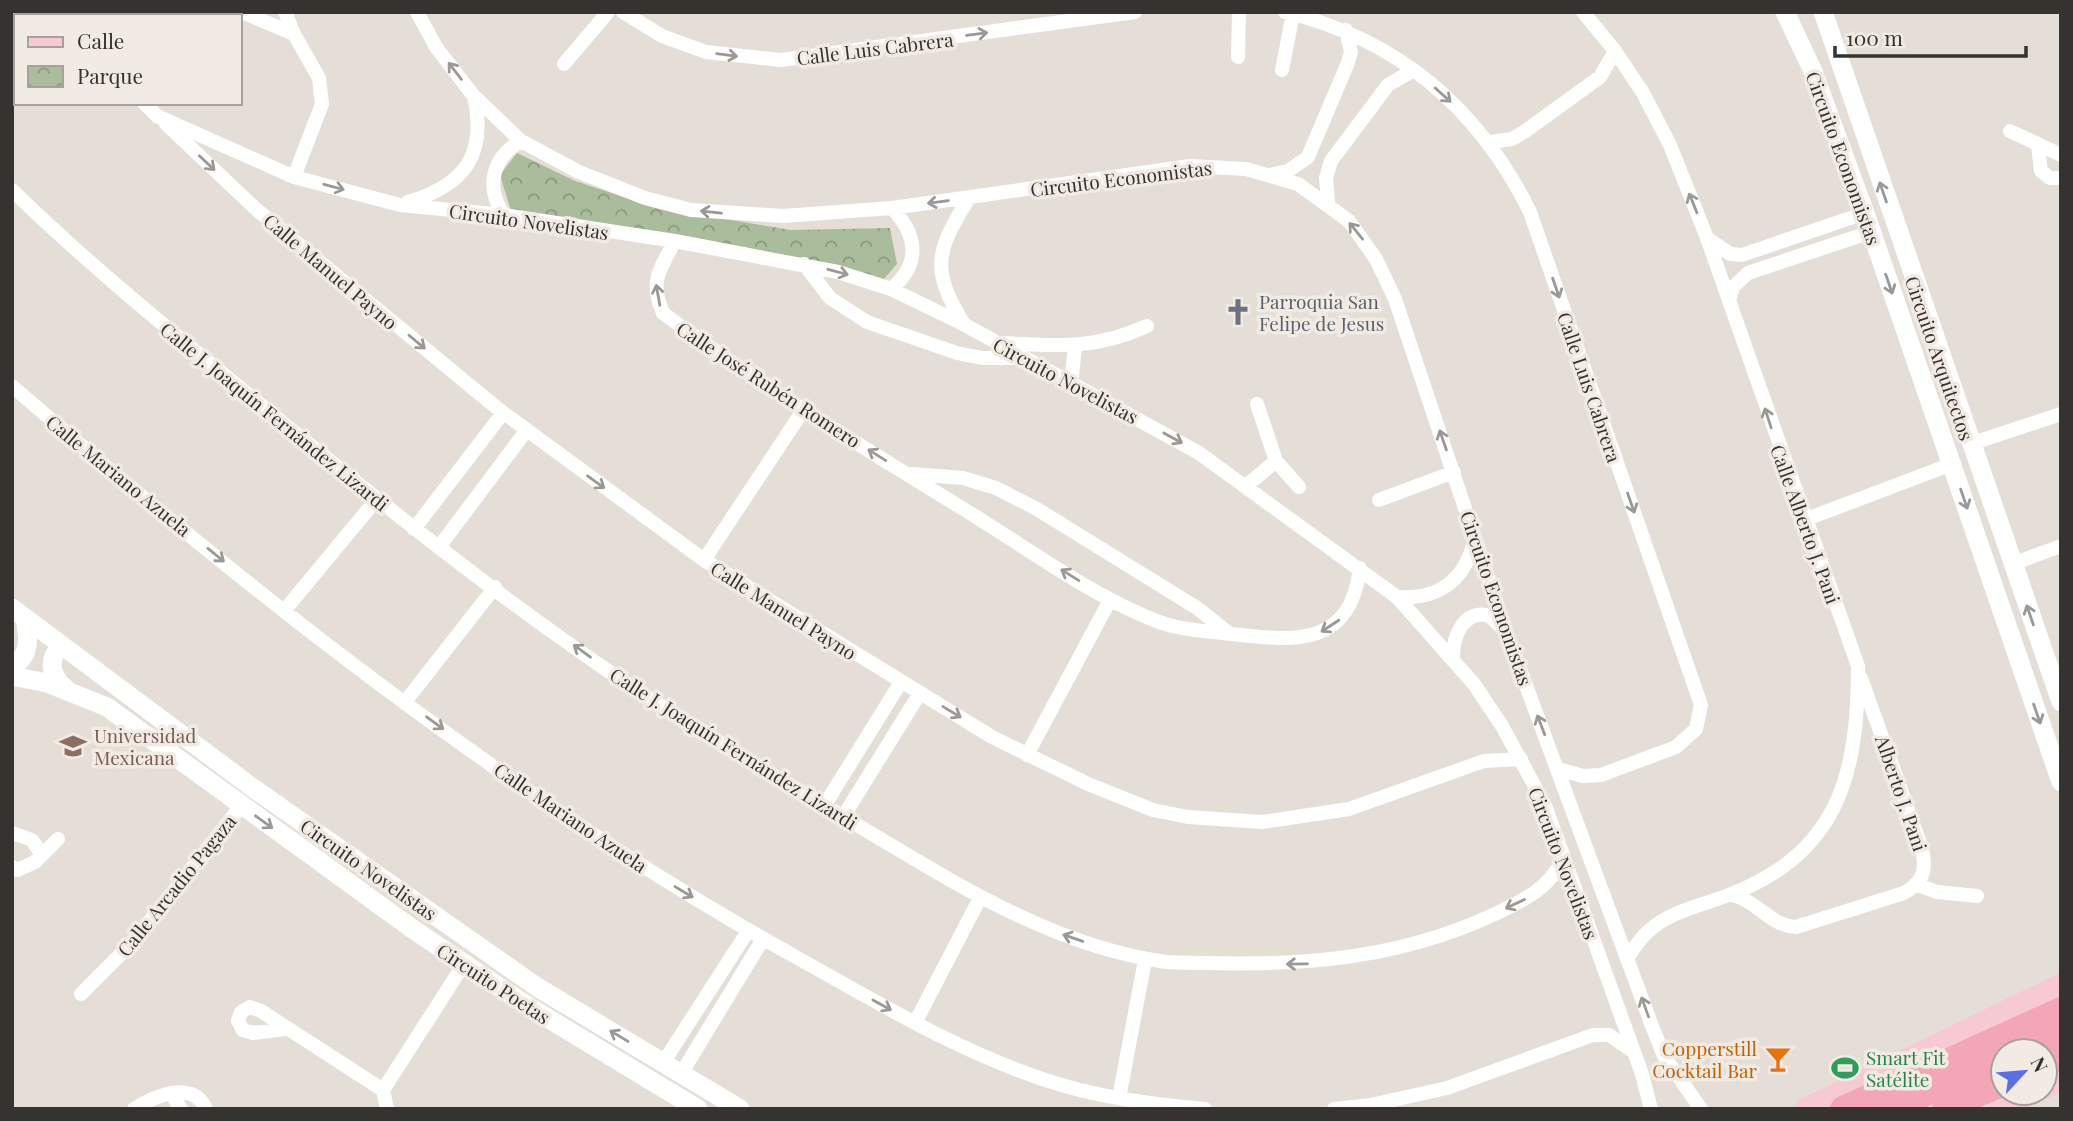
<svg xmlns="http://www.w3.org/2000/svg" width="2073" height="1121" font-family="'Playfair Display',serif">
<defs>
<pattern id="park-crowns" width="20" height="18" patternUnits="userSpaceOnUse" patternTransform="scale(1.75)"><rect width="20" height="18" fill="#aabc9b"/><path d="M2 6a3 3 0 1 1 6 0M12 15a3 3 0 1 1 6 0" fill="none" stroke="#8b997f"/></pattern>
</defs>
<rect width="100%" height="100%" fill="#e4ded7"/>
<path fill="url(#park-crowns)" d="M 517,153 L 575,181 L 654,207 L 791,230 L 890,228 L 897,264 L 884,279 L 842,266 L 573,218 L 511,211 L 500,175 Z"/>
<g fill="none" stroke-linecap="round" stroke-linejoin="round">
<path stroke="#fff" stroke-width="14" d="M 52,12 L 55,16
M 242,12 L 294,34 L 319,78 L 322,104 L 294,177
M 285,12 L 294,34
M 417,12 L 436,47 L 473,95 L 521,141 L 579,172 L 645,198 L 691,210 L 783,216 L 892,208 L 1190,166 L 1246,169 L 1298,184 L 1349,221 L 1376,259 L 1395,299 L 1507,634 L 1652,1026 L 1664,1056 L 1701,1109
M 623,12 L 662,36 L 706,52 L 781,60 L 1135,12
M 1285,12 C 1398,39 1479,109 1530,212 L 1701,705 L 1696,729 L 1676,747 L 1601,775 L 1583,776 L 1558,769
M 1583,12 L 1615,51 L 1643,93 L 1670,145 L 1707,238 L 1858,666 C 1858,774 1839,855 1726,896 C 1680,913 1653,914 1627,959
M 1238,57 L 1239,12
M 564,64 L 608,12
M 1282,70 L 1293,14
M 144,103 L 157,116 L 294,177 L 400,205 L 504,215 L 675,241 L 838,272 L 891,289 L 965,325 L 1199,453 L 1397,597 L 1474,684 L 1502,726 L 1545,805 L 1642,1074 L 1651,1109
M 166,124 L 257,210 L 497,408 L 704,560 L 992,737 L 1088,784 L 1153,810 L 1188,817 L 1262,822 L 1349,809 L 1484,761 L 1521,759
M 2010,131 L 2061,155
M 1490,142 L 1512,139 L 1524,132 L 1600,77 L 1615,51
M 2038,145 L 2041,171 L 2050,178 L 2061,178
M 1273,174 L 1288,171 L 1308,157 L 1347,65 L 1351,52 L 1346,30
M 12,190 C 91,267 177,336 262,406 C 380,502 499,598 626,683 C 698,731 773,775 847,819 C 947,878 1049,946 1166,962 C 1283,966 1386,965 1495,914 C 1524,900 1549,889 1563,859
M 408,202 C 465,185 487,155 474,96
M 1328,203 L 1326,178 L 1331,161 L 1388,85 L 1414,70
M 504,215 C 485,188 492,157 521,141
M 1707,238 L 1730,254 L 1742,255 L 1865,213
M 675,241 C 660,269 649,281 663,313 C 760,386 866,449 970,513 C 1028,549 1085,591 1149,618 C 1176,630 1202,631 1231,634 C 1295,641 1350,648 1360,568
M 804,264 L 830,298 L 867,322 L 957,353 L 982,358 L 1022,358
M 891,289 C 921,264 918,236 892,208
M 1729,301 L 1733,287 L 1748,273 L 1871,232
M 964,324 C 930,269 936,251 969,198
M 1001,343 C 1057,346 1094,350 1147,326
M 1071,385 L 1075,347
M 12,386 C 258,599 518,803 803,961 C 887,1008 972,1059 1065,1086 C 1110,1099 1158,1105 1205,1109
M 1257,404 L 1276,461 L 1299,487
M 1970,444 L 2061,414
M 911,474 L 963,478 L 996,488 L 1037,509 L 1197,608 L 1230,634
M 1246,486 L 1276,461
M 1379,500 L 1454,472
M 1804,520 L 1952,464
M 414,529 L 503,413
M 439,547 L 526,431
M 704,560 L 804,409
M 2012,564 L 2061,546
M 1397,597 C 1440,600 1466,579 1475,538
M 284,611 L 376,500
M 1453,657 C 1453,636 1464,608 1490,616 L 1504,630
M 405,702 L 495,587
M 1027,755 L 1110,600
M 824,806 L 901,682
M 843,817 L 920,693
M 12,833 L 32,840 L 42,855
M 12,867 L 17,870 L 35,862 L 58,839
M 1918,885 L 1937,892 L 1977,896
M 1731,895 C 1757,900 1770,926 1796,927 L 1904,893 C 1923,882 1927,871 1922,849 L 1861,678
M 81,994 L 133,942 L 241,806
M 915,1023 L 980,898
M 285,1029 L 253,1033 L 243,1030 L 238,1021 L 241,1012 L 250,1007 L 261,1011 L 383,1090
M 663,1063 L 748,931
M 681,1074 L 763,939
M 171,1093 L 181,1109
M 1119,1098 L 1145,960
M 134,1109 C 153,1097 193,1078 206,1109
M 387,1109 L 383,1090 L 464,964
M 1334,1109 L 1371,1105 L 1447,1088 L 1593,1035 L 1609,1035 L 1631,1050"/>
<path stroke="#fff" stroke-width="19" d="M 1785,12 L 1812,69 L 1865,213 L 2061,782
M 1823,12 L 2061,702
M 12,608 L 253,788 L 537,987 L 740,1109
M 62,646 C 46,659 51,677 66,689
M 12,667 C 31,655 29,638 25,619
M 12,676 L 47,683 L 107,707 L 414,930 L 526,1005 L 698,1109"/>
<path stroke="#f7cad3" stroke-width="23" d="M 2045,1087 L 2061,1079
M 1806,1109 L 2061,985
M 1998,1109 L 2031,1093"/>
<path stroke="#f2a6b6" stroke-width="26" d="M 2017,1051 L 2061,1033
M 2045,1063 L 2061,1056
M 1843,1109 L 2061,1010
M 1892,1109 L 2003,1057
M 1945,1109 L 2003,1083"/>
</g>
<defs><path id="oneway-shaft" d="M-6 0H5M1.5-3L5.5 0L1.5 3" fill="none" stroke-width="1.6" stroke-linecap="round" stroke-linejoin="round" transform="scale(1.75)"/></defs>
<g stroke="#9a9998">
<use href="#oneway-shaft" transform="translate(977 34) rotate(-7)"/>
<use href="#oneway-shaft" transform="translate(727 55) rotate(8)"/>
<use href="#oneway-shaft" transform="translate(455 71) rotate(-128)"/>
<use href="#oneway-shaft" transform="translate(1443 95) rotate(42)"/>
<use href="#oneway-shaft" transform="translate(207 163) rotate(43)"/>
<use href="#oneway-shaft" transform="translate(334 187) rotate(15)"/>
<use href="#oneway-shaft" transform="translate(1883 192) rotate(-109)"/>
<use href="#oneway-shaft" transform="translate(938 202) rotate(172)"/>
<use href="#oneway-shaft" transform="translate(1693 203) rotate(-112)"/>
<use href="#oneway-shaft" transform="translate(711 212) rotate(-174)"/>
<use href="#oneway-shaft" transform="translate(1356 231) rotate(-129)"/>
<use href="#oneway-shaft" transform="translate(838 272) rotate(15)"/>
<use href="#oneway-shaft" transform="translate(1889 284) rotate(71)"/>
<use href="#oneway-shaft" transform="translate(1556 288) rotate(71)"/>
<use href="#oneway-shaft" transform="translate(658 295) rotate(-100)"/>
<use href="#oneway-shaft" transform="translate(417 342) rotate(40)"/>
<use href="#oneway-shaft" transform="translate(1768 418) rotate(-108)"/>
<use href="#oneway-shaft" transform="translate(1173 438) rotate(29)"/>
<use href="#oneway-shaft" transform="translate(1443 440) rotate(-109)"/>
<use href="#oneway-shaft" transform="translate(877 455) rotate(-148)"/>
<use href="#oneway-shaft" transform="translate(596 482) rotate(36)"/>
<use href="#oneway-shaft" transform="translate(1964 499) rotate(71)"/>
<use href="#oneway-shaft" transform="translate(1631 503) rotate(71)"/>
<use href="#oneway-shaft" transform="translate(216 555) rotate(39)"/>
<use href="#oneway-shaft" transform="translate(1070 575) rotate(-148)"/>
<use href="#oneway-shaft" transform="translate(2030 615) rotate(-109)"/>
<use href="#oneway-shaft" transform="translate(1330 626) rotate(147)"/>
<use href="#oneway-shaft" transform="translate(582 651) rotate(-144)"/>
<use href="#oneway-shaft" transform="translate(952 712) rotate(31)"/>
<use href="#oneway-shaft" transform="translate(2037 714) rotate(71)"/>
<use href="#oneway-shaft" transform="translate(435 723) rotate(36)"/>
<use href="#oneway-shaft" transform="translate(1541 725) rotate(-111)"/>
<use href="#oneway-shaft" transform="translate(264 822) rotate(36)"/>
<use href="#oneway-shaft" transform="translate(684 892) rotate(31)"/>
<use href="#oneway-shaft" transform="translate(1515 904) rotate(154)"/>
<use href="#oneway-shaft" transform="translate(1073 938) rotate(-161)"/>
<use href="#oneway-shaft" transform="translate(1297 964) rotate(179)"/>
<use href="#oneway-shaft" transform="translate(882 1005) rotate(29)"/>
<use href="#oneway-shaft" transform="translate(1645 1007) rotate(-110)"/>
<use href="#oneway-shaft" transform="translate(619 1036) rotate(-149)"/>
</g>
<defs>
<symbol id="church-bare" viewBox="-9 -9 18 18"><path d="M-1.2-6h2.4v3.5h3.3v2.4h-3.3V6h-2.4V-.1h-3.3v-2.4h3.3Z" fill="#6b7280" stroke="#f2ebe4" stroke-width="2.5" paint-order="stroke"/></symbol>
<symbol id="school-bare" viewBox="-9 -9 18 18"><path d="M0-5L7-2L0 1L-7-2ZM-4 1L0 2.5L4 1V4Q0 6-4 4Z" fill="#8d6e63" stroke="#f2ebe4" stroke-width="2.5" paint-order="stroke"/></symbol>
<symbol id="bar-bare" viewBox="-9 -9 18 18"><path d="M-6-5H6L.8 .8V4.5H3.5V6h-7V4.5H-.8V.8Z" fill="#e8710a" stroke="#f2ebe4" stroke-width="2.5" paint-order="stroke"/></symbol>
<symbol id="stadium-bare" viewBox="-9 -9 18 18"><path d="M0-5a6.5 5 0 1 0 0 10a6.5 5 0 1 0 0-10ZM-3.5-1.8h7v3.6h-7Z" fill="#2e9e5b" stroke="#f2ebe4" stroke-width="2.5" paint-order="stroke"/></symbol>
</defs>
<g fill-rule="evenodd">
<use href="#church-bare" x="1219" y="293" width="38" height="38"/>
<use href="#school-bare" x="54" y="727" width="38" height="38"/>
<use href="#bar-bare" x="1759" y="1040" width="38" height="38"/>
<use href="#stadium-bare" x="1826" y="1049" width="38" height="38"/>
</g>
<g text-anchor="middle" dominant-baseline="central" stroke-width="7" stroke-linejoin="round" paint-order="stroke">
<g font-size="19" fill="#353330" stroke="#f2ebe4">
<text transform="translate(875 48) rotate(-7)">Calle Luis Cabrera</text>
<text transform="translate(1844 158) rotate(70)">Circuito Economistas</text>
<text transform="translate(1121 178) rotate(-7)">Circuito Economistas</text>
<text transform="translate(529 221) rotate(8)">Circuito Novelistas</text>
<text transform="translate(331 271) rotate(40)">Calle Manuel Payno</text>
<text transform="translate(1940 358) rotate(71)">Circuito Arquitectos</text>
<text transform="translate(1066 380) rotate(28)">Circuito Novelistas</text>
<text transform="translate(769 384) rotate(33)">Calle José Rubén Romero</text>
<text transform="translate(1590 387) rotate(71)">Calle Luis Cabrera</text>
<text transform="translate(275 416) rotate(39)">Calle J. Joaquín Fernández Lizardi</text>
<text transform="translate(119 475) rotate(39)">Calle Mariano Azuela</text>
<text transform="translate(1806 524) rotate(70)">Calle Alberto J. Pani</text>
<text transform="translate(1497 598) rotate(71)">Circuito Economistas</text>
<text transform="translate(784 610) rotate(32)">Calle Manuel Payno</text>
<text transform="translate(734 748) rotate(32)">Calle J. Joaquín Fernández Lizardi</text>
<text transform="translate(1902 793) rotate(71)">Alberto J. Pani</text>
<text transform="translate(571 817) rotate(34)">Calle Mariano Azuela</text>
<text transform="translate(1564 863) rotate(69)">Circuito Novelistas</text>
<text transform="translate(369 869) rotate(35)">Circuito Novelistas</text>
<text transform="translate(176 885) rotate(-51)">Calle Arcadio Pagaza</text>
<text transform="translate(494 983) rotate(33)">Circuito Poetas</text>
</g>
<g font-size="19" fill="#5b616d" stroke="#f2ebe4" text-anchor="start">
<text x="1259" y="301">Parroquia San<tspan x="1259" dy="22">Felipe de Jesus</tspan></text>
</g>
<g font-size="19" fill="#785e54" stroke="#f2ebe4" text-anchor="start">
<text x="94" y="735">Universidad<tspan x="94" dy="22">Mexicana</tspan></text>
</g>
<g font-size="19" fill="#c56008" stroke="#f2ebe4" text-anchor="end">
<text x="1757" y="1048">Copperstill<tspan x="1757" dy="22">Cocktail Bar</tspan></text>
</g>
<g font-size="19" fill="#27864d" stroke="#f2ebe4" text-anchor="start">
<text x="1866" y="1057">Smart Fit<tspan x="1866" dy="22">Satélite</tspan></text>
</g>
</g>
<rect width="2073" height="1121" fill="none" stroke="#353330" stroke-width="28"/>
<rect x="14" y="14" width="228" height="91" fill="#f2ebe4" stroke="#a6a19c" stroke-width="2"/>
<rect x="28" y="37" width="35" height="10" fill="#f7cad3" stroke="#a6a19c" stroke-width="2"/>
<text x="77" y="49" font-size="21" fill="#353330">Calle</text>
<rect x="28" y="66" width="35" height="21" fill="url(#park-crowns)" stroke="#a6a19c" stroke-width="2"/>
<text x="77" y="84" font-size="21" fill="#353330">Parque</text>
<g transform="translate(2024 1072) rotate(64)"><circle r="33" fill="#f2ebe4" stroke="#a6a19c" stroke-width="2"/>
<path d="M0-5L12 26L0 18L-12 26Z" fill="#5a6fe5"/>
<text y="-10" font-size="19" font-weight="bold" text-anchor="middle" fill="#353330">N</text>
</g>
<path d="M1835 46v10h191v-10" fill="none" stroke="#353330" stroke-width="3.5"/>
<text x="1846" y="46" font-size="21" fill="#353330" stroke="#f2ebe4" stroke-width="5" paint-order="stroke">100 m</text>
</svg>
